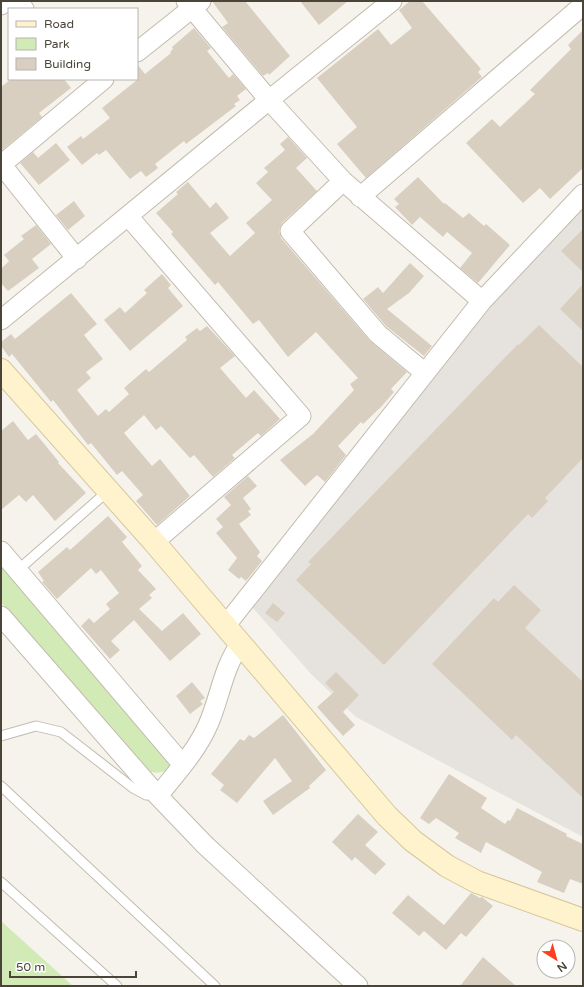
<svg xmlns="http://www.w3.org/2000/svg" width="584" height="987" font-family="'Varela Round',sans-serif">
<rect width="100%" height="100%" fill="#f6f3ec"/>
<path fill="#e6e2dd" d="M 583,209 L 583,837 L 356,717 L 312,675 L 252,607 L 472,328 L 539,253 Z"/>
<path fill="#d2eab5" d="M 1,563 L 160,748 L 172,767 C 163,773 157,774 147,771 L 1,602 Z
M 1,921 L 73,986 L 1,986 Z"/>
<path fill="#d8cfc1" d="M 212,1 L 245,1 L 290,56 L 269,75 L 268,73 L 263,76 L 222,27 L 228,23 Z
M 300,1 L 348,1 L 319,25 Z
M 410,1 L 422,1 L 481,69 L 478,72 L 482,77 L 366,178 L 337,144 L 357,127 L 317,78 L 378,29 L 391,45 L 412,28 L 399,10 Z
M 194,28 L 211,48 L 207,51 L 229,78 L 233,74 L 246,89 L 237,96 L 240,100 L 234,104 L 236,106 L 186,144 L 184,141 L 155,164 L 158,168 L 146,177 L 141,171 L 130,179 L 106,150 L 99,155 L 97,153 L 82,165 L 67,147 L 81,136 L 83,139 L 110,118 L 102,108 L 137,80 L 137,64 L 145,74 L 171,53 L 170,52 L 173,49 L 172,47 Z
M 583,30 L 583,168 L 550,199 L 540,188 L 523,203 L 466,143 L 492,119 L 500,127 L 535,94 L 530,90 L 571,49 L 568,45 Z
M 11,79 L 64,79 L 71,88 L 39,113 L 42,117 L 1,151 L 1,87 Z
M 288,137 L 307,158 L 296,168 L 317,191 L 282,223 L 279,231 L 281,238 L 370,341 L 407,372 L 391,389 L 394,392 L 381,407 L 363,424 L 361,422 L 338,446 L 346,455 L 325,482 L 317,475 L 305,486 L 280,460 L 313,434 L 354,390 L 350,384 L 358,378 L 316,332 L 288,357 L 259,320 L 253,324 L 218,282 L 215,285 L 171,234 L 173,232 L 156,213 L 178,194 L 176,192 L 188,182 L 210,208 L 216,202 L 229,218 L 210,233 L 230,256 L 255,233 L 246,223 L 272,200 L 256,183 L 268,172 L 264,168 L 285,150 L 280,144 Z
M 56,143 L 70,160 L 39,185 L 20,163 L 33,152 L 38,158 Z
M 418,177 L 444,204 L 445,203 L 463,218 L 469,213 L 484,226 L 486,224 L 510,245 L 478,283 L 460,268 L 472,253 L 447,232 L 443,237 L 420,217 L 412,225 L 395,207 L 399,204 L 394,199 Z
M 74,201 L 85,216 L 68,230 L 56,215 Z
M 36,225 L 51,244 L 32,259 L 39,268 L 8,291 L 1,283 L 1,269 L 9,261 L 4,255 L 24,239 L 21,236 Z
M 583,229 L 583,272 L 561,251 Z
M 410,263 L 424,276 L 409,293 L 387,309 L 432,346 L 424,356 L 386,326 L 363,299 L 378,287 L 383,293 Z
M 162,274 L 171,285 L 168,288 L 183,306 L 130,351 L 104,320 L 120,307 L 125,313 L 147,293 L 144,290 Z
M 583,284 L 583,331 L 560,309 Z
M 71,293 L 97,324 L 84,335 L 103,359 L 86,372 L 91,378 L 77,390 L 98,416 L 106,409 L 109,412 L 129,394 L 124,388 L 146,369 L 149,372 L 187,340 L 185,337 L 197,328 L 200,331 L 207,326 L 235,356 L 220,368 L 246,398 L 254,390 L 280,419 L 261,436 L 258,433 L 232,455 L 235,458 L 213,477 L 194,455 L 190,458 L 161,426 L 156,430 L 144,415 L 124,433 L 152,466 L 160,459 L 190,496 L 157,525 L 136,501 L 143,495 L 122,471 L 117,475 L 91,443 L 88,445 L 53,400 L 51,402 L 12,354 L 9,357 L 1,346 L 1,342 L 11,334 L 15,339 Z
M 539,325 L 583,367 L 583,458 L 545,498 L 548,501 L 532,518 L 528,514 L 384,665 L 296,580 L 311,564 L 308,562 L 518,344 L 519,345 Z
M 13,421 L 28,440 L 36,434 L 59,462 L 58,463 L 86,493 L 55,521 L 33,495 L 26,502 L 19,495 L 1,510 L 1,431 Z
M 248,476 L 257,486 L 243,498 L 251,509 L 248,511 L 251,515 L 239,524 L 260,552 L 257,556 L 262,561 L 246,581 L 241,577 L 239,579 L 228,570 L 237,558 L 216,533 L 223,527 L 216,519 L 231,505 L 224,497 Z
M 108,516 L 127,537 L 122,542 L 142,566 L 138,570 L 156,589 L 149,595 L 152,598 L 139,609 L 162,631 L 183,613 L 201,634 L 170,661 L 134,620 L 111,641 L 120,650 L 110,659 L 81,626 L 89,618 L 94,623 L 110,609 L 106,604 L 119,593 L 101,570 L 96,574 L 91,568 L 57,599 L 42,582 L 44,581 L 38,572 L 67,547 L 70,550 Z
M 514,585 L 541,610 L 525,628 L 583,682 L 583,798 L 516,735 L 512,740 L 432,664 L 494,598 L 498,602 Z
M 273,603 L 285,613 L 277,622 L 265,613 Z
M 336,672 L 359,695 L 343,712 L 355,725 L 343,736 L 317,707 L 334,692 L 325,683 Z
M 192,682 L 205,698 L 200,701 L 203,704 L 190,714 L 176,696 Z
M 283,715 L 326,770 L 309,786 L 310,788 L 273,815 L 263,801 L 292,781 L 275,758 L 237,803 L 220,790 L 224,785 L 211,774 L 240,739 L 244,741 L 249,735 L 254,738 Z
M 449,774 L 487,798 L 481,808 L 505,824 L 508,820 L 510,821 L 517,808 L 567,834 L 566,836 L 583,844 L 583,884 L 570,879 L 564,893 L 537,882 L 542,872 L 486,842 L 481,853 L 455,838 L 459,833 L 436,818 L 429,824 L 420,818 Z
M 358,814 L 378,832 L 365,845 L 386,864 L 375,875 L 355,857 L 352,861 L 332,842 Z
M 471,893 L 480,898 L 482,897 L 493,906 L 466,937 L 461,933 L 446,950 L 424,931 L 419,936 L 392,913 L 408,895 L 444,925 Z
M 483,957 L 516,986 L 460,986 Z"/>
<g fill="none" stroke-linecap="round" stroke-linejoin="round">
<defs>
<path id="lane" d="M 18,570 L 108,491
M 1,736 L 36,726 L 61,732 L 133,788 L 146,795 L 154,795
M 1,786 L 215,986
M 1,882 L 117,986"/>
<path id="street" d="M 18,1 L 24,9
M 186,1 L 269,100 L 343,181 L 482,301
M 1,5 L 6,1
M 137,52 L 201,1
M 1,164 L 77,259
M 1,165 L 104,79
M 343,181 L 290,231 L 378,334 L 425,373
M 360,197 L 582,6
M 128,216 L 301,416 L 154,542
M 1,320 L 269,100 L 392,1
M 1,551 L 183,765
M 1,616 L 158,796 L 205,845 L 358,986
M 226,625 L 482,301 L 583,194
M 158,796 C 176,773 196,752 208,725 C 220,698 223,667 241,643"/>
<path id="secondary" d="M 1,370 L 154,542 L 387,816 L 413,841 L 447,866 L 477,882 L 583,920"/>
</defs>
<use href="#lane" stroke="#c2bbae" stroke-width="11"/>
<use href="#street" stroke="#c2bbae" stroke-width="21"/>
<use href="#secondary" stroke="#d6c79b" stroke-width="24"/>
<use href="#lane" stroke="#fff" stroke-width="9"/>
<use href="#street" stroke="#fff" stroke-width="19"/>
<use href="#secondary" stroke="#fff3cd" stroke-width="22"/>
</g>
<rect width="584" height="987" fill="none" stroke="#4b4439" stroke-width="4"/>
<rect x="8" y="8" width="130" height="72" fill="#ffffff" stroke="#b7b4b0"/>
<rect x="16" y="21" width="20" height="6" fill="#fff3cd" stroke="#b7b4b0"/>
<text x="44" y="28" font-size="12" fill="#4b4439">Road</text>
<rect x="16" y="38" width="20" height="12" fill="#d2eab5" stroke="#b7b4b0"/>
<text x="44" y="48" font-size="12" fill="#4b4439">Park</text>
<rect x="16" y="58" width="20" height="12" fill="#d8cfc1" stroke="#b7b4b0"/>
<text x="44" y="68" font-size="12" fill="#4b4439">Building</text>
<g transform="translate(556 959) rotate(143)"><circle r="19" fill="#ffffff" stroke="#b7b4b0"/>
<path d="M0-3L7 15L0 10L-7 15Z" fill="#fc3f1d"/>
<text y="-6" font-size="11" font-weight="bold" text-anchor="middle" fill="#4b4439">N</text>
</g>
<path d="M10 971v6h126v-6" fill="none" stroke="#4b4439" stroke-width="2"/>
<text x="16" y="971" font-size="12" fill="#4b4439" stroke="#ffffff" stroke-width="3" paint-order="stroke">50 m</text>
</svg>
